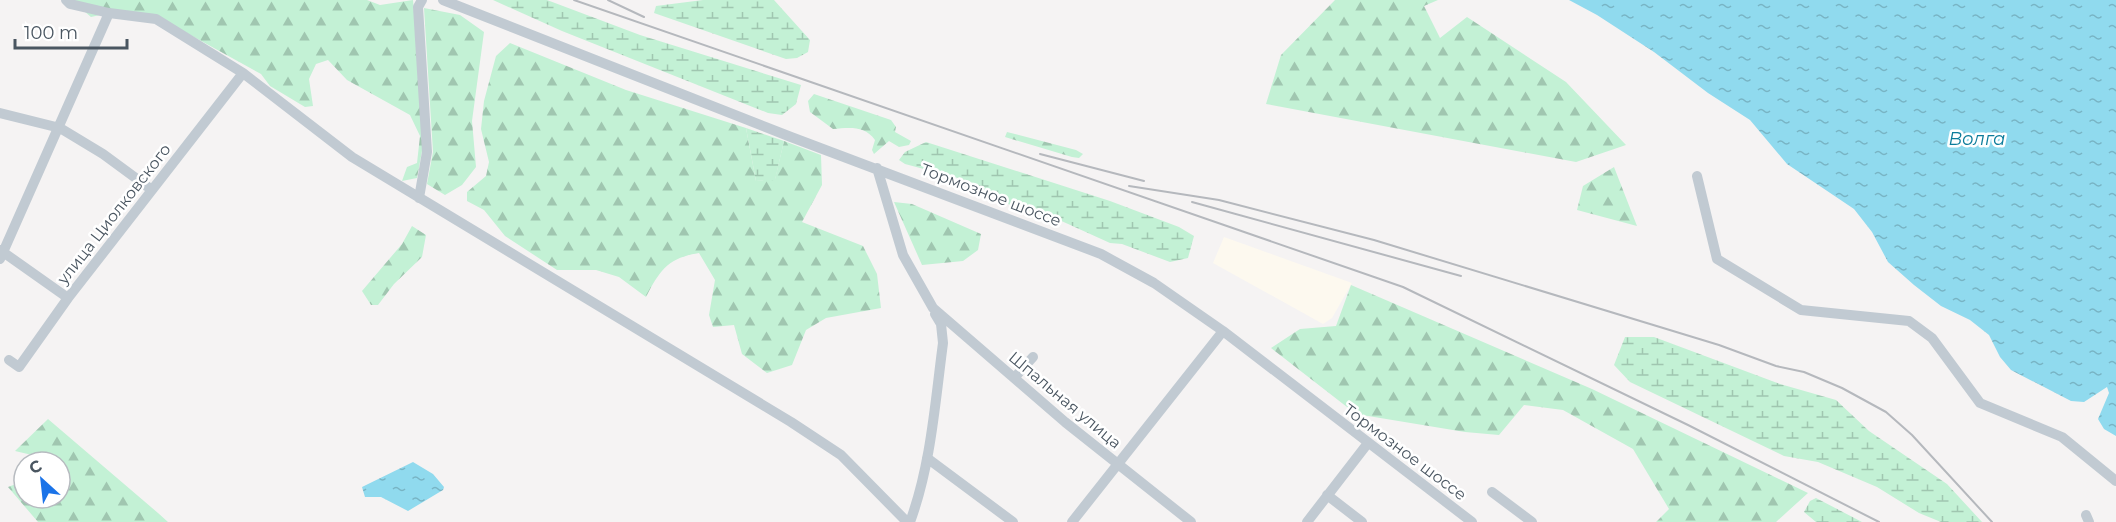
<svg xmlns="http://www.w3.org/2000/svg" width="2116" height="522" font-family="Montserrat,sans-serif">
<defs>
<pattern id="forest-firs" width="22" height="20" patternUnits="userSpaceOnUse" patternTransform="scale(1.5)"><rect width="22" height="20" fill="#c3f1d5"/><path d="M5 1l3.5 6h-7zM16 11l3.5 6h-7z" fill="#a0c6b0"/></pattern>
<pattern id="wetland-marsh" width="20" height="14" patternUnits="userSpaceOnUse" patternTransform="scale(1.5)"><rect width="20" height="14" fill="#c3f1d5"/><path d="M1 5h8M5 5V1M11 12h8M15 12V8" fill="none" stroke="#a0c6b0"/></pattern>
<pattern id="water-ripples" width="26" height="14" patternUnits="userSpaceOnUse" patternTransform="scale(1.5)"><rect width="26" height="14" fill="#90daee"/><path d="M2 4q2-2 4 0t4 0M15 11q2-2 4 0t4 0" fill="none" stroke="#78b4c4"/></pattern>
</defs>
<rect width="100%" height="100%" fill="#f5f3f3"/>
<path fill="#fdf9ef" d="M 1224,237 L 1352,283 L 1332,318 L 1323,324 L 1213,263 Z"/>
<path fill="url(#forest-firs)" d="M 71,0 L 367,0 L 380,5 L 413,0 L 425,135 L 417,178 L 402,181 L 407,167 L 417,163 L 420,136 L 410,115 L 347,80 L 328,60 L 316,64 L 309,79 L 313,106 L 305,107 L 270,86 L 261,74 L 156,16 L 118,11 L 91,17 Z
M 1335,0 L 1438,0 L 1424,6 L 1440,38 L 1467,17 L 1566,82 L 1626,145 L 1576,162 L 1266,104 L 1281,55 Z
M 424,8 L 460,15 L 484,32 L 472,121 L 476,167 L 462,185 L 445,195 L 427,184 L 433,152 Z
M 510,43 L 626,90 L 746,128 L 756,181 L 775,179 L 784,141 L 821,155 L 822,185 L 802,222 L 863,246 L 877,274 L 881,308 L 826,318 L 806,330 L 792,365 L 767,373 L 742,354 L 734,325 L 713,327 L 709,315 L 715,280 L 699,253 C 668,258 660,270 646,297 L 619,277 L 596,270 L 557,270 L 505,236 L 484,210 L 467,201 L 467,192 L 486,176 L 489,162 L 481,129 L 484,101 L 496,56 Z
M 814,94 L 891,120 L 896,127 L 895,132 L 911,141 L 909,145 L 899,147 L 889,141 L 874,154 L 872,150 L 875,140 C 864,125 849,128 833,129 L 810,112 L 808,101 Z
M 1007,132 L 1076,150 L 1083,154 L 1079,158 L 1072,157 L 1005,137 Z
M 1614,167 L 1637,226 L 1577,210 L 1583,186 Z
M 894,202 L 912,204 L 981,234 L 978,250 L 963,261 L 922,265 Z
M 412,226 L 426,235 L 422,257 L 394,284 L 378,305 L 371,305 L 362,291 L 402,244 Z
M 1351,285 L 1592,389 L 1808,493 L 1776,522 L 1656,522 L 1669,509 L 1633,449 L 1563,410 L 1524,405 L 1499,435 L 1465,432 L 1356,414 L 1271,348 L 1300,329 L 1336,326 Z
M 48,419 L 158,513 L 168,522 L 38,522 L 8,487 L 24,481 L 24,498 L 60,498 L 60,462 L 32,462 L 32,455 L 15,451 Z"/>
<path fill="url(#wetland-marsh)" d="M 493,0 L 547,0 L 640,35 L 801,85 L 796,104 L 782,115 L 768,113 L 562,31 Z
M 703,0 L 774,0 L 810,40 L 808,52 L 797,58 L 786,59 L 654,13 L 656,6 Z
M 746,128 L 784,141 L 775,180 L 756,181 Z
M 926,142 L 1110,201 L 1179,227 L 1194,236 L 1188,258 L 1170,262 L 1122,244 L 1110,243 L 1046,214 L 1015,208 L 969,181 L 905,164 L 899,160 L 905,152 Z
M 1625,337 L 1654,337 L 1780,384 L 1836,400 L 1869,431 L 1947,484 L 1982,522 L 1941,522 L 1919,513 L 1877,487 L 1818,462 L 1784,456 L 1630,382 L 1614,365 Z
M 1816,498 L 1862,522 L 1816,522 L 1804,512 L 1810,501 Z"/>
<path fill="url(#water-ripples)" d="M 1569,0 L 2116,0 L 2116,436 L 2104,429 L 2098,419 L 2109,393 L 2107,387 L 2084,402 L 2071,401 L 2011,370 L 2000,357 L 1989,335 L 1970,320 L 1941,306 L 1914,285 L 1888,262 L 1872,232 L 1854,209 L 1787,164 L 1750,120 L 1708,93 L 1654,52 L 1597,15 Z
M 413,462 L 433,474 L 444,487 L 443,490 L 408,511 L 381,497 L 365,497 L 362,487 Z"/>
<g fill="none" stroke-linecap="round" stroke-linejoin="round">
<path stroke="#c1cad2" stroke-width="10" d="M 66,0 L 70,4 L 109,13 L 156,19 L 243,73 L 352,157 L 791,422 L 841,455 L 907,522
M 443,0 L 791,137 L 1101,254 L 1154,283 L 1223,331 L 1472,522
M 0,113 L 60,128 L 103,154 L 152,190
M 877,168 L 903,255 L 933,308 L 1065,422 L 1191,522
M 1697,176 L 1717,259 L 1801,310 L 1909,321 L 1932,338 L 1980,403 L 2062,437 L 2116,481
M 419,198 L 427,152 L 418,7 L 422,0
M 0,250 L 68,298
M 0,259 L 109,13
M 9,360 L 19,367 L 68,298 L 243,73
M 1015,377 L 1033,357
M 927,458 L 1013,522
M 1492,492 L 1532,522
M 1327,495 L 1362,522
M 2086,515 L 2089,522
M 910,522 C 931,465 935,403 943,343 L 941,324 L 935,314
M 1072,522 L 1223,331
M 1307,522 L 1368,443"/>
<path stroke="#b5b8bd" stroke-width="2" d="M 574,0 L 1403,287 L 1688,425 L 1879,522
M 608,0 L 644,17
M 1040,154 L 1144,181
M 1129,186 L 1219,200 L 1374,240 L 1719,345 L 1776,366 L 1804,372 L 1842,388 L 1886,412 L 1912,435 L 1992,522
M 1192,202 L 1461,276"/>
</g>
<g text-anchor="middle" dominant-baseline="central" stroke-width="5" stroke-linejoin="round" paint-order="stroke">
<g font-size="16" fill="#4a5661" stroke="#fff">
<text transform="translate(991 195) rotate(21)">Тормозное шоссе</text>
<text transform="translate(114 214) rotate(-52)">улица Циолковского</text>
<text transform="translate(1065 400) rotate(40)">Шпальная улица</text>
<text transform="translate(1405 452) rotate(37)">Тормозное шоссе</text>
</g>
<g font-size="18" font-style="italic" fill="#0c7c9b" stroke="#fff">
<text x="1977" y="139">Волга</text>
</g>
</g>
<g transform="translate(42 480) rotate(333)"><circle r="28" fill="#ffffff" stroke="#b7bbc0" stroke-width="1.5"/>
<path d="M0-4.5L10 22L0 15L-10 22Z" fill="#1a73e8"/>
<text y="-9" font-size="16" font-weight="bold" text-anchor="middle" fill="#4a5661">С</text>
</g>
<path d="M15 39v9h112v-9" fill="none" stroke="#4a5661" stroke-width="3"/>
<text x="24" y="39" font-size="18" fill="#4a5661" stroke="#ffffff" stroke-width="4.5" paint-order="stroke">100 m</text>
</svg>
